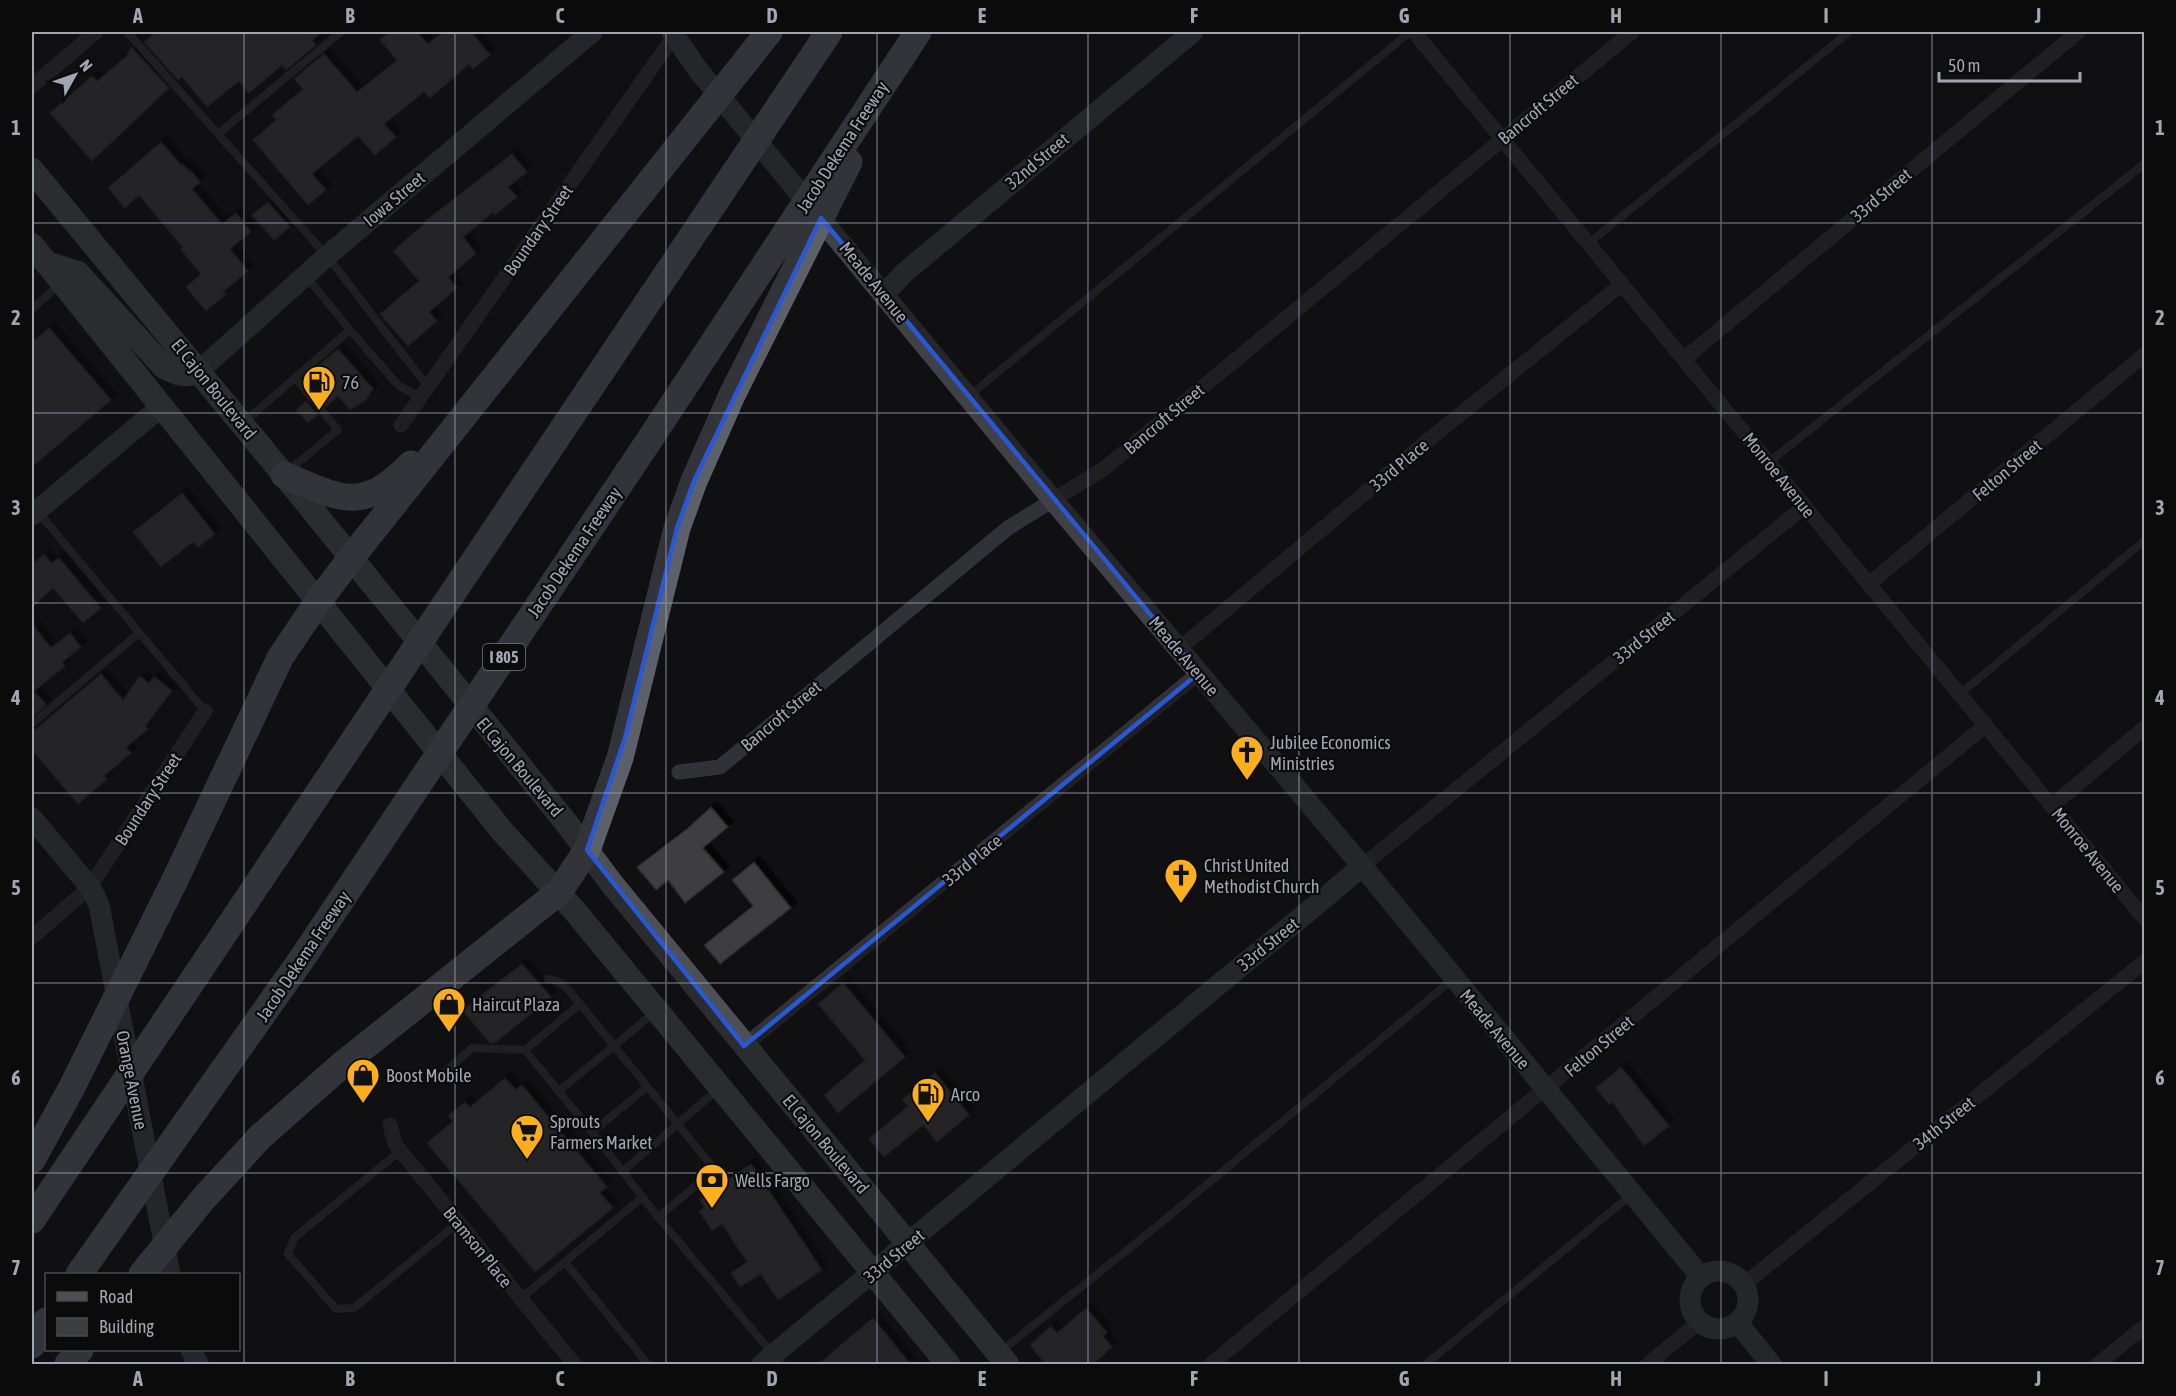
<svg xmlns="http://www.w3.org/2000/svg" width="2176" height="1396" font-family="'Asap Condensed',sans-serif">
<defs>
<filter id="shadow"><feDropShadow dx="5.5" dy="-5.5" stdDeviation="0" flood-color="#0009"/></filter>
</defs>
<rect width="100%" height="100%" fill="#101012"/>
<path fill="#3c3d42" stroke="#2a2a2e" stroke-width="1.5" filter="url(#shadow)" d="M 156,32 L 322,32 L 312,40 L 316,45 L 286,70 L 282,65 L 249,93 L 239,81 L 207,107 L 182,77 L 178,80 L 144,42 Z
M 390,32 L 417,32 L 428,44 L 443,32 L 471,32 L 490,55 L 473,69 L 469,64 L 430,98 L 424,92 L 384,124 L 396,137 L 375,155 L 358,136 L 312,174 L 326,190 L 308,205 L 253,140 L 276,120 L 272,115 L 303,89 L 294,79 L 324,54 L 357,92 L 397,60 L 380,40 Z
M 131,47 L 169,88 L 92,161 L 50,113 L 92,76 L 97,81 L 127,56 Z
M 161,142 L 181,165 L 182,164 L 189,171 L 190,170 L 200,182 L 192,189 L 222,224 L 236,213 L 251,232 L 230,249 L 248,271 L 223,292 L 226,294 L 206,311 L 186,287 L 201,274 L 181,250 L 183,248 L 165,226 L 139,195 L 125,208 L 108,188 Z
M 512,154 L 527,172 L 508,187 L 517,197 L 495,215 L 493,212 L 463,237 L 476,254 L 448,277 L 457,288 L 429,312 L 437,321 L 408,346 L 380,314 L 419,281 L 393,251 L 425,223 L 424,222 Z
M 268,202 L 290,227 L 274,240 L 252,215 Z
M 49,328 L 111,400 L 32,467 L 32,342 Z
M 338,349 L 373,389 L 366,400 L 350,410 L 338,396 L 326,407 L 315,393 L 327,383 L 315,368 Z
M 306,401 L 317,415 L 308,423 L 296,410 Z
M 182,493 L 215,534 L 198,547 L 193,542 L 161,567 L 133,532 Z
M 44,554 L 52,563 L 59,558 L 101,608 L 83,623 L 53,588 L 32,607 L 32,565 Z
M 32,624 L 51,648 L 70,633 L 81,647 L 62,662 L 65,666 L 34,691 L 46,705 L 32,717 Z
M 101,674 L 123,700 L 140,676 L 149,683 L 154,677 L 172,691 L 145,726 L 148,729 L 126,747 L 131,753 L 104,776 L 107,779 L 78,804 L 32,750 L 32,730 L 36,729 Z
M 711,807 L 728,827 L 703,848 L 724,872 L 685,903 L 668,880 L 656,890 L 637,867 L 688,828 Z
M 754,862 L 791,908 L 720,964 L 704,945 L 753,906 L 732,880 Z
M 522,964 L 551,997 L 495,1043 L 490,1043 L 462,1010 Z
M 843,983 L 905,1057 L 838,1113 L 824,1095 L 865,1060 L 818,1004 Z
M 1621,1067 L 1669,1126 L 1644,1146 L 1612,1102 L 1609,1104 L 1596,1088 Z
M 935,1073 L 969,1115 L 937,1142 L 923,1125 L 884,1157 L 869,1139 L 908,1106 L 902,1100 Z
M 505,1078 L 516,1090 L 522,1085 L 607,1187 L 600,1193 L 613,1208 L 535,1272 L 427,1143 L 453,1121 L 448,1115 L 465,1102 L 470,1107 Z
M 751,1164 L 822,1270 L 778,1300 L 761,1274 L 740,1287 L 731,1273 L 747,1262 L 722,1224 L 712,1231 L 699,1211 L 704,1208 L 699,1199 Z
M 1086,1308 L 1107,1333 L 1103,1336 L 1112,1347 L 1092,1365 L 1046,1365 L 1030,1345 L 1051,1326 L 1057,1333 Z
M 873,1318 L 911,1365 L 818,1365 L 843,1343 Z"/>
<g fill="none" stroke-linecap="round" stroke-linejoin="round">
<path stroke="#313237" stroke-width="8" d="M 127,32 L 327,256 L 428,387
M 218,134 L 341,32
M 1589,243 L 1849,32
M 32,309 L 60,284
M 350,330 L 398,385 L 420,398
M 969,396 L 1410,32
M 243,423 L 350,330 L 307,277
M 1769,462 L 2144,164
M 289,470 L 338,430 L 295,378
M 38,512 L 205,711
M 1960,694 L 2144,541
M 32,724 L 139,633
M 548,979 C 563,980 570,993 580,1004
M 446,1071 L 472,1048 L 525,1050
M 559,1091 L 655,1012
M 592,1132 L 647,1087
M 400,1151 L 294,1238 L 288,1254 L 336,1309 L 354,1308 L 458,1223
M 623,1171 L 717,1090
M 658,1217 L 715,1170 L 580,1004 L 525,1050 L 592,1132 L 658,1217 L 781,1364
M 565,1262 L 648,1364
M 520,1299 L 643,1197
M 1000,1352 L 1151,1231 L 1453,979
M 1426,1364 L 1631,1195"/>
<path stroke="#313237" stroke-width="15" d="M 1414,32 L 2144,918
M 32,86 L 96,32
M 1684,359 L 2078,32
M 401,425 L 674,36
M 1869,584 L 2144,355
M 1179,649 L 1432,437 L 1622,284
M 679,772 L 720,767 L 1008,528 L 1105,468 L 1632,32
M 2052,806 L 2144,728
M 1362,866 L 1805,506
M 32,937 L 90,887 L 205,711
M 744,1046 L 1199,673
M 390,1125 L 395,1144 L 574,1364
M 1743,1285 L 2144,962
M 1211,1364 L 1986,725
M 1648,1364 L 1699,1322
M 2098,1364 L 2144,1327"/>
<path stroke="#3f4147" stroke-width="21" d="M 672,32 L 698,70 L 1052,499 L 1362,866 L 1701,1277
M 884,294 L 904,273 L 1193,32
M 199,371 L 327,256 L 592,32
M 32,515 L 162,406
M 32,818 L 90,887 L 99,905 L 170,1274
M1690 1300a29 29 0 1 1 58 0a29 29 0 1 1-58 0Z
M 1737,1322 L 1771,1364
M 191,1350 L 198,1364
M 762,1364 L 1229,976 L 1326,897 L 1362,866"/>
<path stroke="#4d4f56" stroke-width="24" d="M 32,170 L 284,475 L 568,825 L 612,884 L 1007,1364
M 32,245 L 502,831 L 574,910 L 948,1364
M 46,263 L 78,273 L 164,367 C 177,374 186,377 199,371"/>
<path stroke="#5c6068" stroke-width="27" d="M 284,475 C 341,499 362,514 411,464
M 32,1160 L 72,1087 L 173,884 L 280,658 L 317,603 L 351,558 L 769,32
M 32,1220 L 829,32
M 79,1274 L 301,960 L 650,439 L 918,32
M 142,1274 L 204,1198 L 261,1136 L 344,1063 L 559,892 L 587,850 L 620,758 L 677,528 L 694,481 L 732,395 L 849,162
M 32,1345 L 46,1321
M 68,1364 L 80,1350"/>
</g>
<path d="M0 0H2176V1396H0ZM 821,218 L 1199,673 L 744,1046 L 587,850 L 625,738 L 677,528 L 694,481 Z" fill="#101012" fill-opacity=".55" fill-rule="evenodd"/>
<path fill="none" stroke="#2a57d4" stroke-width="4.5" stroke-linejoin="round" d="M 821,218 L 1199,673 L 744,1046 L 587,850 L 625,738 L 677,528 L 694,481 Z"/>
<path fill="none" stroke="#a0a6b3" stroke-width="1.5" stroke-opacity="0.55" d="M 244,32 L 244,1364M 455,32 L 455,1364M 666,32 L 666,1364M 877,32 L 877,1364M 1088,32 L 1088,1364M 1299,32 L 1299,1364M 1510,32 L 1510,1364M 1721,32 L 1721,1364M 1932,32 L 1932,1364M 32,223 L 2144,223M 32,413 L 2144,413M 32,603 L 2144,603M 32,793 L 2144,793M 32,983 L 2144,983M 32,1173 L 2144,1173"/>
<defs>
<symbol id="fuel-pin" viewBox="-11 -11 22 30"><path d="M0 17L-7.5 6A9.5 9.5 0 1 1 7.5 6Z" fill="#fcaf1e" stroke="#0b0b0c"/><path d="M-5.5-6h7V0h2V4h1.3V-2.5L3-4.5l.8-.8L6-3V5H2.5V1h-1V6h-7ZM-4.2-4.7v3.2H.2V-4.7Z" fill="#111"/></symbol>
<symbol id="church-pin" viewBox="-11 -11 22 30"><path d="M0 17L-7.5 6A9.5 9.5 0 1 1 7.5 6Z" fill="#fcaf1e" stroke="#0b0b0c"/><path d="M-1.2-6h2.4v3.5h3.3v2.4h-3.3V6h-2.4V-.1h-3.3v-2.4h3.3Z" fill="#111"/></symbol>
<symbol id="shop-pin" viewBox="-11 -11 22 30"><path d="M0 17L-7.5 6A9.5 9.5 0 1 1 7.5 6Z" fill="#fcaf1e" stroke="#0b0b0c"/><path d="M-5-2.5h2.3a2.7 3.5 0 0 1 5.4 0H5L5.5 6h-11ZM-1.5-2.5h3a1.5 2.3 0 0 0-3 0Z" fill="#111"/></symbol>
<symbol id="supermarket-pin" viewBox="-11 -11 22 30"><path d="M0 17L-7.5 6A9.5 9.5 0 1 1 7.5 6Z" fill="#fcaf1e" stroke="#0b0b0c"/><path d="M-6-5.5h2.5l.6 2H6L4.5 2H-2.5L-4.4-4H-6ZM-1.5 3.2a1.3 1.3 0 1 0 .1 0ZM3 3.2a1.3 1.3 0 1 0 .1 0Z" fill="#111"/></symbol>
<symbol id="bank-pin" viewBox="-11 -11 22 30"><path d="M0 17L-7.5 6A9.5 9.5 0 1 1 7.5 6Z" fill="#fcaf1e" stroke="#0b0b0c"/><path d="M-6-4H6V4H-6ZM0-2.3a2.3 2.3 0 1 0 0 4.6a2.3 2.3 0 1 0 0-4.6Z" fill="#111"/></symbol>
</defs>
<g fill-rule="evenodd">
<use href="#fuel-pin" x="300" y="363" width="38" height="52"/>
<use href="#church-pin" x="1228" y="733" width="38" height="52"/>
<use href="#church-pin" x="1162" y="856" width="38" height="52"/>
<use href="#shop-pin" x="430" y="985" width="38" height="52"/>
<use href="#shop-pin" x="344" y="1056" width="38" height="52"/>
<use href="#fuel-pin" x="909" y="1075" width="38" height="52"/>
<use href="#supermarket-pin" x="508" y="1112" width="38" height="52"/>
<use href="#bank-pin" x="693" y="1161" width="38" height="52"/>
</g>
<g text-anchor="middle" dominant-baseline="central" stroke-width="4.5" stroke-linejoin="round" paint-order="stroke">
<rect fill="#0b0b0c" stroke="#737881" stroke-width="1.5" x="483" y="644" width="42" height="26" rx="4.5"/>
<g font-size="16" font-weight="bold" fill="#a0a6b3">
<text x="504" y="657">I 805</text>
</g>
<g font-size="18" fill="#a0a6b3" stroke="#0b0b0c">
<text transform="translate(1538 109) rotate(-40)">Bancroft Street</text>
<text transform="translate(842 147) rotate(-57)">Jacob Dekema Freeway</text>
<text transform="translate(1037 161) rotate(-40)">32nd Street</text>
<text transform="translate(1881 195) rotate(-40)">33rd Street</text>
<text transform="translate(394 199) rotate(-40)">Iowa Street</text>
<text transform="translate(538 230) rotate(-55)">Boundary Street</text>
<text transform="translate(874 282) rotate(51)">Meade Avenue</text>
<text transform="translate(214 389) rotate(51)">El Cajon Boulevard</text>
<text transform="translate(1164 419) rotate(-40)">Bancroft Street</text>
<text transform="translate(1399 465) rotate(-40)">33rd Place</text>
<text transform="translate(2007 470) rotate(-40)">Felton Street</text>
<text transform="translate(1779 475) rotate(51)">Monroe Avenue</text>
<text transform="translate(574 552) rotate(-56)">Jacob Dekema Freeway</text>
<text transform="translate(1644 637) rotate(-39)">33rd Street</text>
<text transform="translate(1184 656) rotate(50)">Meade Avenue</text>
<text transform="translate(781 716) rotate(-40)">Bancroft Street</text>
<text transform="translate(520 767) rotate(50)">El Cajon Boulevard</text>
<text transform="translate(148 799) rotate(-57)">Boundary Street</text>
<text transform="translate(2088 850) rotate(51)">Monroe Avenue</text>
<text transform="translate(972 860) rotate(-39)">33rd Place</text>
<text transform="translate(1268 944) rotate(-39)">33rd Street</text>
<text transform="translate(303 956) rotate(-56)">Jacob Dekema Freeway</text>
<text transform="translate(1495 1029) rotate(50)">Meade Avenue</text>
<text transform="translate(1599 1046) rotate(-40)">Felton Street</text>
<text transform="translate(132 1080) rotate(79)">Orange Avenue</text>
<text transform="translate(1944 1123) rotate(-39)">34th Street</text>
<text transform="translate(826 1144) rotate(50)">El Cajon Boulevard</text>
<text transform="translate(478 1247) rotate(51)">Bramson Place</text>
<text transform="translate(894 1256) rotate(-40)">33rd Street</text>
</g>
<g font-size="18" fill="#a0a6b3" stroke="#0b0b0c" text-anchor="start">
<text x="342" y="382">76</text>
<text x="1270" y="742">Jubilee Economics<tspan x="1270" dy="21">Ministries</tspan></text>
<text x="1204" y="865">Christ United<tspan x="1204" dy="21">Methodist Church</tspan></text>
<text x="472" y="1004">Haircut Plaza</text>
<text x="386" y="1075">Boost Mobile</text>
<text x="951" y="1094">Arco</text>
<text x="550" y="1121">Sprouts<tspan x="550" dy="21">Farmers Market</tspan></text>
<text x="735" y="1180">Wells Fargo</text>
</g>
</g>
<rect width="2176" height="1396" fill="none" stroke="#0b0b0c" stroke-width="66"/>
<rect x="45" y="1273" width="195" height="78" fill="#0b0b0c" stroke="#47494f" stroke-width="1.5"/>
<rect x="57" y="1292" width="30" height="9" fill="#4d4f56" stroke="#47494f" stroke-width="1.5"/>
<text x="99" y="1303" font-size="18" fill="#a0a6b3">Road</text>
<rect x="57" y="1318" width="30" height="18" fill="#3c3d42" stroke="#47494f" stroke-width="1.5"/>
<text x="99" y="1333" font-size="18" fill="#a0a6b3">Building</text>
<g transform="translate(75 75) rotate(50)" stroke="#0b0b0c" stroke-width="4.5" paint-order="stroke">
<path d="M0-4.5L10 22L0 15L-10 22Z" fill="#a0a6b3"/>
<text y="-9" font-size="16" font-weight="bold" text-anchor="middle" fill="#a0a6b3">N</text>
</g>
<path d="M1939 72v9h141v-9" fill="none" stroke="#a0a6b3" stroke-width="3"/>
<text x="1948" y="72" font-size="18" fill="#a0a6b3" stroke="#0b0b0c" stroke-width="4.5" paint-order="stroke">50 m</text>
<rect x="33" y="33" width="2110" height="1330" fill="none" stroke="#a0a6b3" stroke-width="2"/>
<g font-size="20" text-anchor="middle" font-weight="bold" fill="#a0a6b3">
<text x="138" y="23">A</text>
<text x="350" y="23">B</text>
<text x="560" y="23">C</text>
<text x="772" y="23">D</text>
<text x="982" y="23">E</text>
<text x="1194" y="23">F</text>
<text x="1404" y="23">G</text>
<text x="1616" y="23">H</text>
<text x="1826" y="23">I</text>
<text x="2038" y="23">J</text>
<text x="16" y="135">1</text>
<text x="2160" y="135">1</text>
<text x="16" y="325">2</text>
<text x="2160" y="325">2</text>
<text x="16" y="515">3</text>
<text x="2160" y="515">3</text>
<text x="16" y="705">4</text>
<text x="2160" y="705">4</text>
<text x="16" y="895">5</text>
<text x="2160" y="895">5</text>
<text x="16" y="1085">6</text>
<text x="2160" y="1085">6</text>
<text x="16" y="1275">7</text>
<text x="2160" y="1275">7</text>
<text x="138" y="1386">A</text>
<text x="350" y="1386">B</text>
<text x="560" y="1386">C</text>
<text x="772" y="1386">D</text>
<text x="982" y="1386">E</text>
<text x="1194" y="1386">F</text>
<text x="1404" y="1386">G</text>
<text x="1616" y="1386">H</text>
<text x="1826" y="1386">I</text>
<text x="2038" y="1386">J</text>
</g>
</svg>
